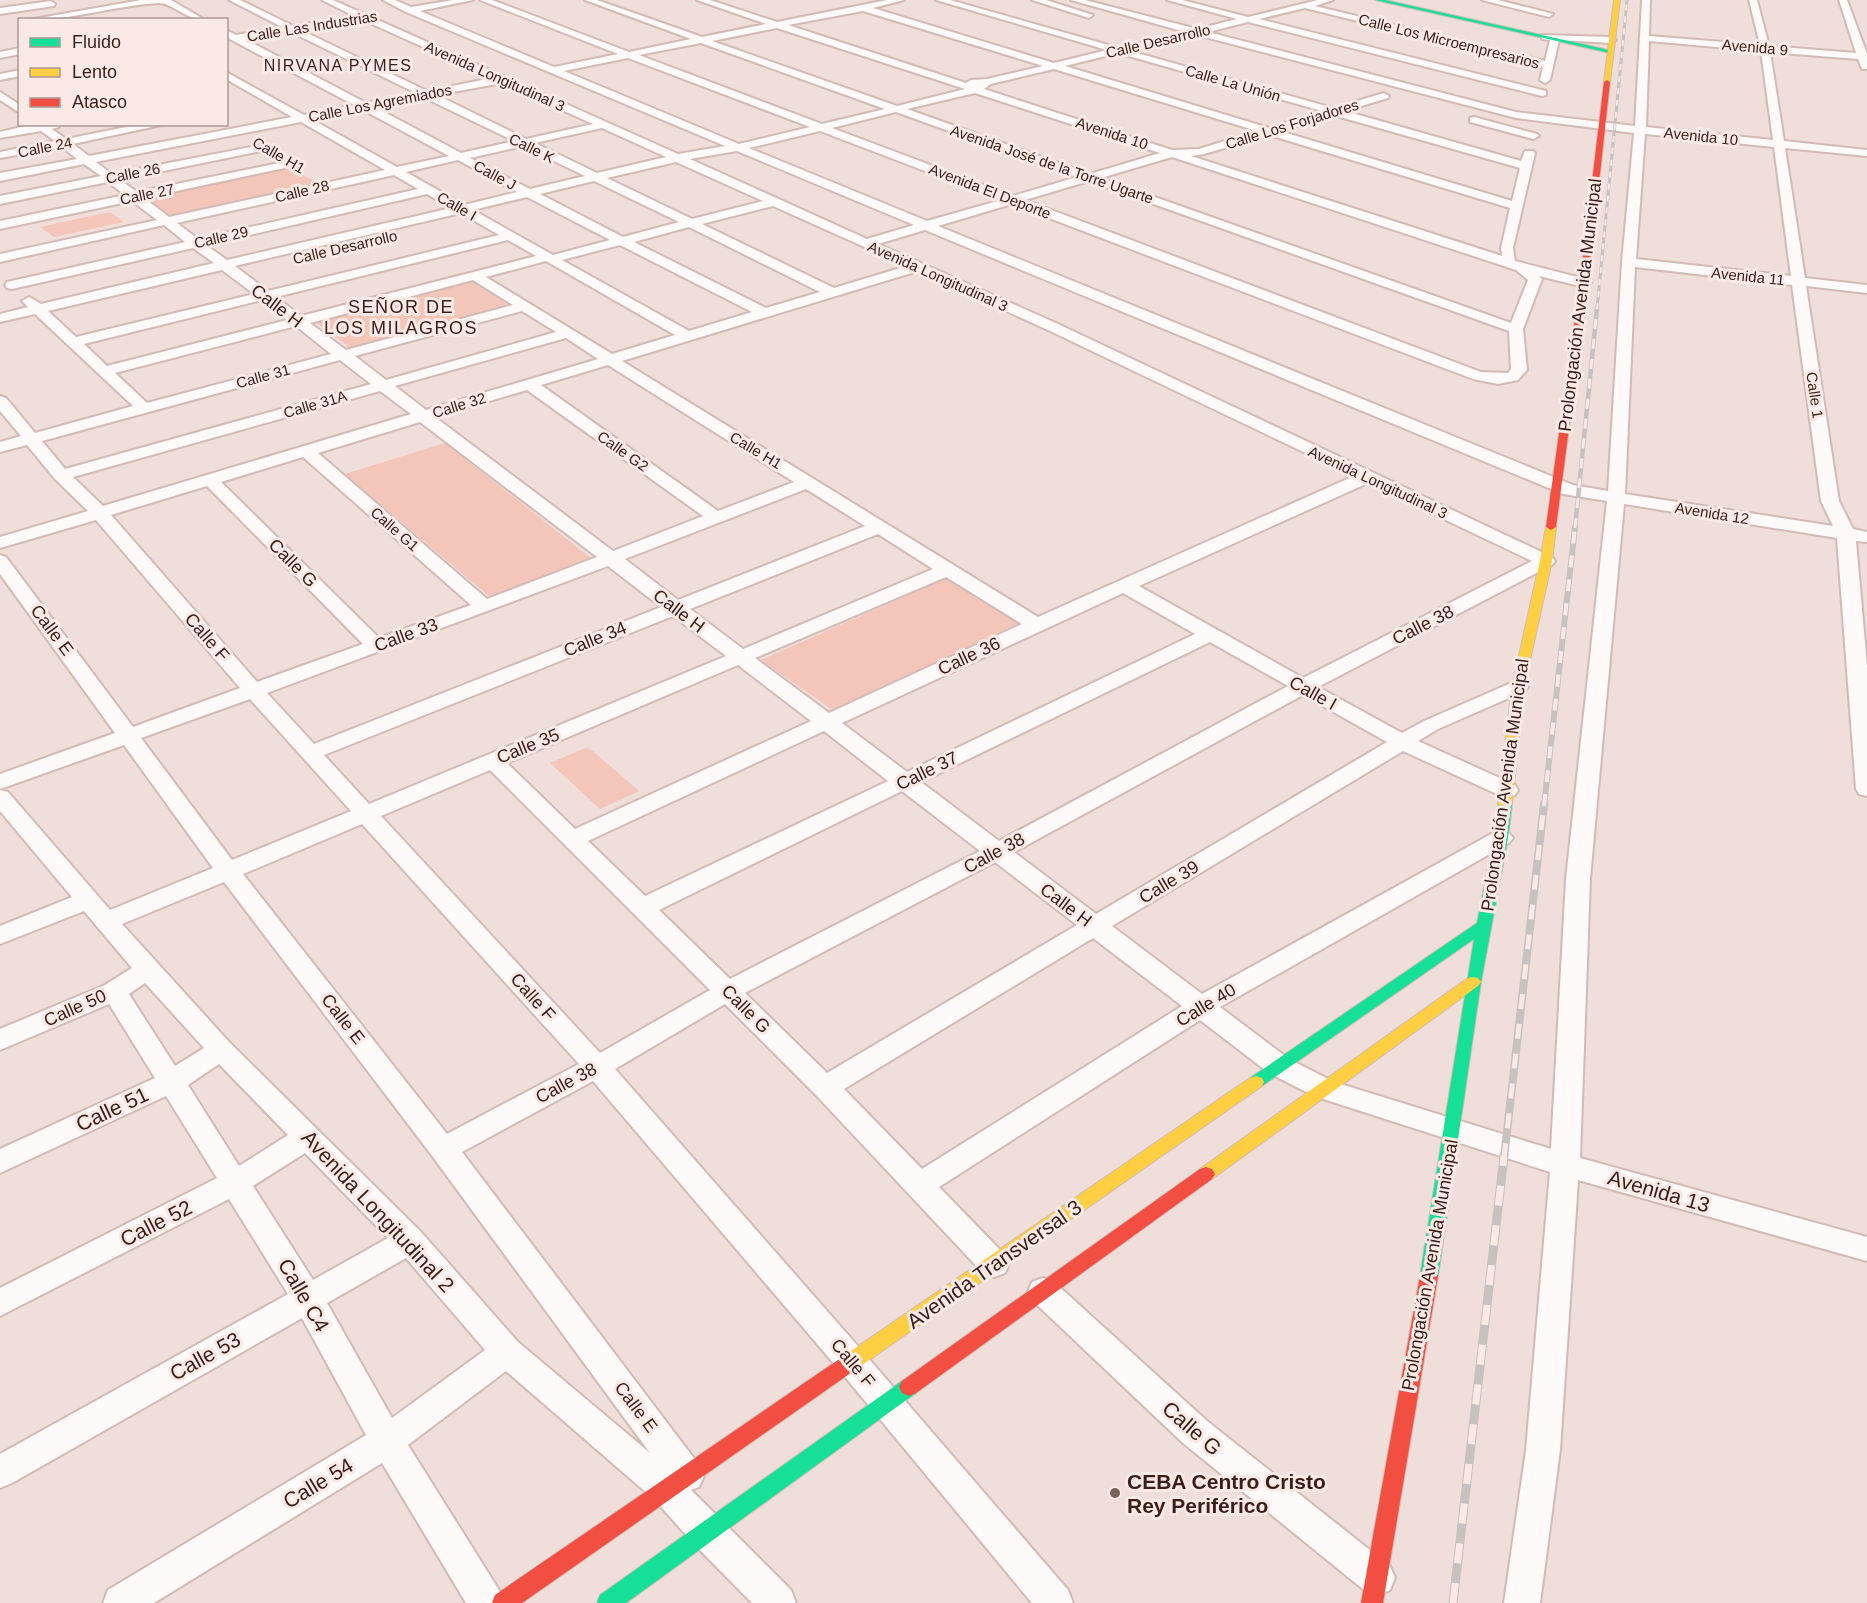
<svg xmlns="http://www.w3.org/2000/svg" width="1867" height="1603" font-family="Helvetica,sans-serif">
<rect width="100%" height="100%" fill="#efded9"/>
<path fill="#f4c5b9" d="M 287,167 L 320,184 L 172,216 L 140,198 Z
M 110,212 L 124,222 L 54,237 L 40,227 Z
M 472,280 L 517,306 L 353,350 L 314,321 Z
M 445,443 L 592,559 L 490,597 L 345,474 Z
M 947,578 L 1019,623 L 833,710 L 761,660 Z
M 588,747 L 639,791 L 600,809 L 550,763 Z"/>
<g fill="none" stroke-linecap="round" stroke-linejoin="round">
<defs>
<path id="street" d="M 141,0 L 171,0 L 205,20 C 186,20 171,2 158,3 C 114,6 72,20 28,20 Z
M 229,0 L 240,0 L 293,26 L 354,16 L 322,0 L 333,0 L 678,154 L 725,146 L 406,12 L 383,0 L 395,0 L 411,7 L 453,0 L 473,0 L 420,11 L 554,67 L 618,54 L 480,0 L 492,0 L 629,52 L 691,39 L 585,0 L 597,0 L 702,37 L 766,24 L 697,0 L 710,0 L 777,22 L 887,0 L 904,0 L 873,8 L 1054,63 L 1107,50 L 936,0 L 950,0 L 1119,48 L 1185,32 L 1071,0 L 1085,0 L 1197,29 L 1237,19 L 1167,0 L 1182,0 L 1248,17 L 1318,0 L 1333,0 L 1315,6 L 1545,61 L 1550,40 L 1542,39 L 1542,35 L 1611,37 L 1616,40 L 1611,43 L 1559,40 L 1550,80 L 1545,83 L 1540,80 L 1543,67 L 1305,8 L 1259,19 L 1546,91 L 1546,95 L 1542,96 L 1248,22 L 1208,32 L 1516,112 L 1635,126 L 1642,0 L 1650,0 L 1649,36 L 1760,45 L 1749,0 L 1757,0 L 1769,46 L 1856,53 L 1839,0 L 1847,0 L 1867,54 L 1867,69 L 1862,69 L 1858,59 L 1770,52 L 1784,141 L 1867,150 L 1867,156 L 1785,148 L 1805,278 L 1867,285 L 1867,293 L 1806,286 L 1839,501 L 1853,529 L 1867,532 L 1867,542 L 1856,541 L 1867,666 L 1867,796 L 1859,794 L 1856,789 L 1837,538 L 1624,504 L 1590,879 L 1580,1158 L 1867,1237 L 1867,1261 L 1578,1180 L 1560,1450 L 1540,1603 L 1504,1603 L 1526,1450 L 1550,1172 L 1314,1096 L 1269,1073 L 1200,1020 L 939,1187 L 1005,1255 L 1009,1264 L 1005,1273 L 994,1277 L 983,1273 L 815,1094 L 725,1004 L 615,1069 L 863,1352 L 1068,1590 L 1073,1603 L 1032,1603 L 841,1372 L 593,1081 L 462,1152 L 699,1465 L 704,1476 L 699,1487 L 691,1490 L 791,1590 L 796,1603 L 752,1603 L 694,1544 L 655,1500 L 506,1371 L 408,1445 L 499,1590 L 504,1603 L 466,1603 L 382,1463 L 154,1603 L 103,1603 L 108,1590 L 366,1435 L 302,1318 L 12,1483 L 0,1488 L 0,1454 L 288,1294 L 229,1199 L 0,1316 L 0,1288 L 217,1178 L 166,1096 L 0,1173 L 0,1149 L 155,1078 L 109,1004 L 0,1050 L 0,1029 L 105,985 L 132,968 L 84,911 L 0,944 L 0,926 L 72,897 L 0,811 L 0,790 L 8,792 L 110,910 L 213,868 L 124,745 L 0,789 L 0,774 L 115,733 L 0,574 L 0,555 L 6,557 L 133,727 L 240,688 L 96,520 L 0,548 L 0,537 L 88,511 L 55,479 L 27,445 L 0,452 L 0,442 L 21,436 L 0,411 L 0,396 L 6,398 L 35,433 L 133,406 L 35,314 L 0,322 L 0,314 L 28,307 L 22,301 L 29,297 L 41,304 L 214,263 L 193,248 L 12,289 L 7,288 L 5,285 L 7,282 L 185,242 L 164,225 L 0,262 L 0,254 L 157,220 L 132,201 L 0,229 L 0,221 L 125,195 L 108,182 L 0,204 L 0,196 L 101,176 L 84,164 L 0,181 L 0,173 L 77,159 L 62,147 L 0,158 L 0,152 L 55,141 L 41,131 L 0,138 L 0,132 L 34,124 L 60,124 L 59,127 L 52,129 L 66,139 L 141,124 L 166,124 L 73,144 L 89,156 L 292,117 L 226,79 L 226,72 L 304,115 L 354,105 L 226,37 L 226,30 L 236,35 L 282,27 ZM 863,11 L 1043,66 L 987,79 L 971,80 L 966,83 L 788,25 ZM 363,20 L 492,78 L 427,91 L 301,30 ZM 777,28 L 965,89 L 897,106 L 712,41 ZM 291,32 L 416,93 L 366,103 L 245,39 ZM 1197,35 L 1516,118 L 1634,133 L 1622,262 L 1608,491 L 1573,485 L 938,226 L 1012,204 L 1473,379 L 1498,384 L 1518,380 L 1527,370 L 1523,329 L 1542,279 L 1539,276 L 1584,287 L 1591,283 L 1589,280 L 1515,261 L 1513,248 L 1535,153 L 1533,151 L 1525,151 L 1521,161 L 1345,111 L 1388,98 L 1389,96 L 1384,93 L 1333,108 L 1130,51 ZM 1649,41 L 1761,51 L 1773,140 L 1646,127 ZM 701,43 L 885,109 L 822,124 L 639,55 ZM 1118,53 L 1322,111 L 1269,128 L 1065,66 ZM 628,58 L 810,127 L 739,144 L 564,71 ZM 1054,69 L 1257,131 L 1199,149 L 1172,150 L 984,89 L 991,84 ZM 502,83 L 593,124 L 526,139 L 437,95 ZM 975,93 L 1160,153 L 1090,174 L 907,109 ZM 425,98 L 514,141 L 461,153 L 375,107 ZM 363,110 L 449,156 L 397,167 L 313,120 ZM 896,112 L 1077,177 L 1013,196 L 832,128 ZM 1333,115 L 1520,168 L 1512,201 L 1280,131 ZM 301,122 L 385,170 L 169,217 L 144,198 L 294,166 L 300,163 L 294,160 L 137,192 L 120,180 L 266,150 L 272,147 L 266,144 L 112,174 L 96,162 ZM 602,128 L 666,157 L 597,173 L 535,143 ZM 820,131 L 1001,200 L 927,221 L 749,148 ZM 1645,134 L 1774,147 L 1791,276 L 1636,259 ZM 1269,135 L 1510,208 L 1501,248 L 1502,256 L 1191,156 L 1204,154 ZM 523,146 L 585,176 L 530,189 L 470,158 ZM 737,151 L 914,225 L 867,239 L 690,159 ZM 1172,157 L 1516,270 L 1528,280 L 1511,323 L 1101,178 ZM 458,160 L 517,192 L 464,205 L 406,172 ZM 676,162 L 763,201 L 692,219 L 607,178 ZM 394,175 L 418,189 L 198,239 L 177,223 ZM 594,181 L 679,222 L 623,237 L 540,194 ZM 1089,181 L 1509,331 L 1511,369 L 1508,373 L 1481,372 L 1025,200 ZM 427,194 L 451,208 L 227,260 L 206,245 ZM 527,197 L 610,240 L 553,255 L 473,210 ZM 773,206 L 907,266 L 834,288 L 702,224 ZM 461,213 L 499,235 L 268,291 L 235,266 ZM 689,227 L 820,292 L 766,308 L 634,242 ZM 925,230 L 1563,494 L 1607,501 L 1566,879 L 1551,1149 L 1334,1082 L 1289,1059 L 1220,1007 L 1509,843 L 1513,838 L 1509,833 L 1501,831 L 1493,833 L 1202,994 L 1112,926 L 1403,751 L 1499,795 L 1507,797 L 1515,795 L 1518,790 L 1515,785 L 1418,741 L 1438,729 L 1525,691 L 1528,687 L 1525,683 L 1518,681 L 1511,683 L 1424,721 L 1402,733 L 1318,687 L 1552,565 L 1555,561 L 1552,557 L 1058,324 L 878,244 ZM 508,240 L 536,256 L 301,316 L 276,297 ZM 620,245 L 752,312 L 689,331 L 562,260 ZM 546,261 L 675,335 L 612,354 L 486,277 ZM 1635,267 L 1792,285 L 1821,501 L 1833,526 L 1625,494 ZM 222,270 L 254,294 L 76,337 L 48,311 ZM 918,271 L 1048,330 L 1354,476 L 1038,617 L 622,361 ZM 473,280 L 513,305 L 346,350 L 310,323 ZM 262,300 L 287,320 L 107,366 L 84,344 ZM 522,311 L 556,332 L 386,380 L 355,356 ZM 296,326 L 331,354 L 147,403 L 115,373 ZM 566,338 L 598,359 L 426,410 L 395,386 ZM 340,360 L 371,384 L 65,469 L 42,441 ZM 608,365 L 794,482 L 718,511 L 541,385 ZM 527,390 L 703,516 L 613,551 L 435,417 ZM 380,391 L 411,414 L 103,506 L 73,477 ZM 420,422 L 597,557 L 487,599 L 318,453 ZM 303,457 L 471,605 L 379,638 L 221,482 ZM 1368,483 L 1532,561 L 1303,678 L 1139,586 ZM 207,486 L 363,644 L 257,682 L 111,515 ZM 806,489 L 865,526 L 678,600 L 625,559 ZM 878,534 L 933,569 L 743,649 L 690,609 ZM 608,566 L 661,607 L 314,744 L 267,693 ZM 946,577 L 1022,624 L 829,713 L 755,658 ZM 1123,593 L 1195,634 L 907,772 L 842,723 ZM 673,616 L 726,656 L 369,804 L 324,755 ZM 1210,642 L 1288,686 L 999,841 L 921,782 ZM 738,665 L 811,721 L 575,829 L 507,763 ZM 1303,695 L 1387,742 L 1096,914 L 1014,852 ZM 250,699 L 351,811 L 232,860 L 141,738 ZM 824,731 L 888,781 L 645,896 L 588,841 ZM 490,770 L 710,990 L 600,1053 L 381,816 ZM 902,791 L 980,851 L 730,979 L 659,910 ZM 362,824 L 579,1064 L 447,1134 L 243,874 ZM 995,862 L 1077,925 L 827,1073 L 745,993 ZM 224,882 L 433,1157 L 650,1453 L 518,1342 L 421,1232 L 230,1043 L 122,924 ZM 1093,938 L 1182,1006 L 922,1169 L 844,1089 ZM 145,983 L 204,1048 L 175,1066 L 129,994 ZM 219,1064 L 288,1135 L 239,1166 L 188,1085 ZM 305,1153 L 388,1238 L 313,1280 L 253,1186 ZM 406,1258 L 485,1350 L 392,1418 L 327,1303 Z
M 1032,0 L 1046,0 L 1093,15 L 1089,18 Z
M 1482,0 L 1498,0 L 1553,14 L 1549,17 Z
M 51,1 L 55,4 L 54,6 L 0,14 L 0,8 Z
M 20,48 L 20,54 L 0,58 L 0,52 Z
M 20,70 L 20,76 L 0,80 L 0,74 Z
M 0,92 L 20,105 L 20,113 L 0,100 Z
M 1474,117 L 1537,134 L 1539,136 L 1533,139 L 1470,122 L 1470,118 Z
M 1043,1278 L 1054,1282 L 1207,1421 L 1390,1566 L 1395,1578 L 1390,1590 L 1377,1596 L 1364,1590 L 1183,1443 L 1032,1300 L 1028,1291 L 1032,1282 Z"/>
<path id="fast" d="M 1375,0 L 1385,0 L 1613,51 L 1610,53 Z
M 1505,800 L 1512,804 L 1508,838 L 1481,982 L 1438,1276 L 1436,1281 L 1429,1284 L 1422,1281 L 1420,1276 L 1474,939 L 1262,1086 L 1256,1088 L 1250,1086 L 1248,1082 L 1250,1078 L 1477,923 L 1494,838 L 1498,804 Z
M 909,1378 L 916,1381 L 919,1387 L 916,1393 L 626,1603 L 597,1603 L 600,1595 L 902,1381 Z"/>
<path id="slow" d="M 1614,0 L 1620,0 L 1610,82 L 1607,84 L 1604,82 Z
M 1551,524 L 1556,527 L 1552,561 L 1524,687 L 1512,804 L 1505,808 L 1498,804 L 1512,687 L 1540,561 L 1546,527 Z
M 1473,977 L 1478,978 L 1481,982 L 1478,986 L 1212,1179 L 1206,1181 L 1200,1179 L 1197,1174 L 1200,1169 L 1468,978 Z
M 1256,1076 L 1262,1078 L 1264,1082 L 1262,1086 L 852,1372 L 845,1375 L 838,1372 L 835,1366 L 838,1360 L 1250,1078 Z"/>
<path id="jam" d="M 1607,80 L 1610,82 L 1588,283 L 1556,527 L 1551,530 L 1546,527 L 1580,283 L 1604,82 Z
M 1206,1167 L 1212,1169 L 1215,1174 L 1212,1179 L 916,1393 L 909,1396 L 902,1393 L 899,1387 L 902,1381 L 1200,1169 Z
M 1429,1268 L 1436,1271 L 1438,1276 L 1383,1603 L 1361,1603 L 1420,1276 L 1422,1271 Z
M 845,1357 L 852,1360 L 855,1366 L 852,1372 L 522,1603 L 492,1603 L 495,1595 L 838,1360 Z"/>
</defs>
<use href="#street" stroke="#d2bbb6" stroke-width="4"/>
<use href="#fast" stroke="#d2bbb6" stroke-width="2"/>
<use href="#slow" stroke="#d2bbb6" stroke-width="2"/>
<use href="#jam" stroke="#d2bbb6" stroke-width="2"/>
<use href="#street" fill="#fdfaf9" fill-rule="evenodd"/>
<use href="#fast" fill="#16e098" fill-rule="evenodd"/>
<use href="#slow" fill="#ffcf43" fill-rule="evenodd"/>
<use href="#jam" fill="#f24e42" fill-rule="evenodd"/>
<defs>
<path id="rail-far4" d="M 1597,309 L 1627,0"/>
<path id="rail-far3" d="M 1575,528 L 1597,308"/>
<path id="rail-far2" d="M 1544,806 L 1575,527"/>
<path id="rail-far1" d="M 1504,1158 L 1544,804"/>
<path id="rail" d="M 1453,1603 L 1504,1156"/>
</defs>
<use href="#rail-far4" stroke="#c7c1c0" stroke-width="3"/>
<use href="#rail-far3" stroke="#c7c1c0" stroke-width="4.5"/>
<use href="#rail-far2" stroke="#c7c1c0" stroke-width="6"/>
<use href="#rail-far1" stroke="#c7c1c0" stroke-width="8"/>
<use href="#rail" stroke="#c7c1c0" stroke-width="9"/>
<use href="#rail-far4" stroke="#fae9e5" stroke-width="2" stroke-dasharray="6" stroke-linecap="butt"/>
<use href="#rail-far3" stroke="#fae9e5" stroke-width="3" stroke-dasharray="10" stroke-linecap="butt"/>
<use href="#rail-far2" stroke="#fae9e5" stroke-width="4" stroke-dasharray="12" stroke-linecap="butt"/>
<use href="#rail-far1" stroke="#fae9e5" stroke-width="5" stroke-dasharray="15" stroke-linecap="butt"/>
<use href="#rail" stroke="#fae9e5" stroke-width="7" stroke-dasharray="20" stroke-linecap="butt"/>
</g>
<circle fill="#7a615c" stroke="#fae9e5" stroke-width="2" cx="1115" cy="1493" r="6"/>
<g text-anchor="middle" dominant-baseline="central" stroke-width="6" stroke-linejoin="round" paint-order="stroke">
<g font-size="15" fill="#3b1e18" stroke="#fae9e5">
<text transform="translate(312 26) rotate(-9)">Calle Las Industrias</text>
<text transform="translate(1158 41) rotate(-13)">Calle Desarrollo</text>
<text transform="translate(1449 41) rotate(14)">Calle Los Microempresarios</text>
<text transform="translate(1755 47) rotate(5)">Avenida 9</text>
<text transform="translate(495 76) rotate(24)">Avenida Longitudinal 3</text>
<text transform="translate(1233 83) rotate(16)">Calle La Unión</text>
<text transform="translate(380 103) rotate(-11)">Calle Los Agremiados</text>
<text transform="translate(1292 124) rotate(-17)">Calle Los Forjadores</text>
<text transform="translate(1112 133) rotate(18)">Avenida 10</text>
<text transform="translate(1701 136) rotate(6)">Avenida 10</text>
<text transform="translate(45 147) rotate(-11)">Calle 24</text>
<text transform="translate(532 148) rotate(26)">Calle K</text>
<text transform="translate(279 155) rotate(30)">Calle H1</text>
<text transform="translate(1052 164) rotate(19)">Avenida José de la Torre Ugarte</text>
<text transform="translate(133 173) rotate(-11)">Calle 26</text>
<text transform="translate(495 175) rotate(28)">Calle J</text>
<text transform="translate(302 191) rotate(-13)">Calle 28</text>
<text transform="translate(990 191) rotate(21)">Avenida El Deporte</text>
<text transform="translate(147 194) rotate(-12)">Calle 27</text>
<text transform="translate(457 206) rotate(30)">Calle I</text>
<text transform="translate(221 237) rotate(-13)">Calle 29</text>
<text transform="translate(345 247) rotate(-13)">Calle Desarrollo</text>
<text transform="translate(938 276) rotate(24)">Avenida Longitudinal 3</text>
<text transform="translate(1748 276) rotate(6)">Avenida 11</text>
<text transform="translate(263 376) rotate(-15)">Calle 31</text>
<text transform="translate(1815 395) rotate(82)">Calle 1</text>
<text transform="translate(315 404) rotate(-16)">Calle 31A</text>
<text transform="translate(459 405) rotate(-17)">Calle 32</text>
<text transform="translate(756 450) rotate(31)">Calle H1</text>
<text transform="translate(623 451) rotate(35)">Calle G2</text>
<text transform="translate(1378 482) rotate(25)">Avenida Longitudinal 3</text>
<text transform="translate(1712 513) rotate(9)">Avenida 12</text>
<text transform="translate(395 529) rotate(41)">Calle G1</text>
</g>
<g font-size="16" letter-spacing="1.5" fill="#3b1e18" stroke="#fae9e5">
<text x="338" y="65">NIRVANA PYMES</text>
</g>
<g font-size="18" fill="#3b1e18" stroke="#fae9e5">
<text transform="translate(1580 305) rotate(-83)">Prolongación Avenida Municipal</text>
<text transform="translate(277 306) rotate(37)">Calle H</text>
<text transform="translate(293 563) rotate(45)">Calle G</text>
<text transform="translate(679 611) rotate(37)">Calle H</text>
<text transform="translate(1423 625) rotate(-27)">Calle 38</text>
<text transform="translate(52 630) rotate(53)">Calle E</text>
<text transform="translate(406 635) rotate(-20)">Calle 33</text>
<text transform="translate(207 637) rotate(49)">Calle F</text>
<text transform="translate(595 639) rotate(-22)">Calle 34</text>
<text transform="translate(969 656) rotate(-25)">Calle 36</text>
<text transform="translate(1313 693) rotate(29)">Calle I</text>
<text transform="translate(528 746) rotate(-22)">Calle 35</text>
<text transform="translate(927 771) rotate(-26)">Calle 37</text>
<text transform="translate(1505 785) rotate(-82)">Prolongación Avenida Municipal</text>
<text transform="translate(994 853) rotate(-28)">Calle 38</text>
<text transform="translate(1169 882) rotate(-31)">Calle 39</text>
<text transform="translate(1066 905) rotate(37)">Calle H</text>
<text transform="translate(533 997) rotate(48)">Calle F</text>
<text transform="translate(1206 1005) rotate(-31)">Calle 40</text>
<text transform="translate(75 1008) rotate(-24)">Calle 50</text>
<text transform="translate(746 1009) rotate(45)">Calle G</text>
<text transform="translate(343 1019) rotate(52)">Calle E</text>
<text transform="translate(566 1083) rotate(-28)">Calle 38</text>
<text transform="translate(1430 1265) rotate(-80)">Prolongación Avenida Municipal</text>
<text transform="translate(853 1363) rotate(50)">Calle F</text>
<text transform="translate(636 1407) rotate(53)">Calle E</text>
</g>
<g font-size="18" letter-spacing="1.5" fill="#3b1e18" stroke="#fae9e5">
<text x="401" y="307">SEÑOR DE<tspan x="401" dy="21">LOS MILAGROS</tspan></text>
</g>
<g font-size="21" fill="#3b1e18" stroke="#fae9e5">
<text transform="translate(112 1109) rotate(-25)">Calle 51</text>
<text transform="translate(1659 1191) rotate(16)">Avenida 13</text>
<text transform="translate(378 1211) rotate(47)">Avenida Longitudinal 2</text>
<text transform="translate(156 1223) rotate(-27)">Calle 52</text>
<text transform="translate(994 1264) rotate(-35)">Avenida Transversal 3</text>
<text transform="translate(304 1295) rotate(60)">Calle C4</text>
<text transform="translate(205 1356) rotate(-29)">Calle 53</text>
<text transform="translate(1192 1428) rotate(41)">Calle G</text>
<text transform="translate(318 1483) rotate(-31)">Calle 54</text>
</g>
<g font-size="21" font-weight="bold" fill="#3b1e18" stroke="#fae9e5" text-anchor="start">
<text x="1127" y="1481">CEBA Centro Cristo<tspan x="1127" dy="24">Rey Periférico</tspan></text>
</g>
</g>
<rect x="18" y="18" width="210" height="108" fill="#fae9e5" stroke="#ae9893" stroke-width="1.5"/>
<rect x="30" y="38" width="30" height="9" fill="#16e098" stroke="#ae9893" stroke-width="1.5"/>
<text x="72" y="48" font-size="18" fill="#3b1e18">Fluido</text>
<rect x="30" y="68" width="30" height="9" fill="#ffcf43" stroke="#ae9893" stroke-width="1.5"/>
<text x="72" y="78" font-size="18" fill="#3b1e18">Lento</text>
<rect x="30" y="98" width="30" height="9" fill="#f24e42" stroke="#ae9893" stroke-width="1.5"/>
<text x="72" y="108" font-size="18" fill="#3b1e18">Atasco</text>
</svg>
